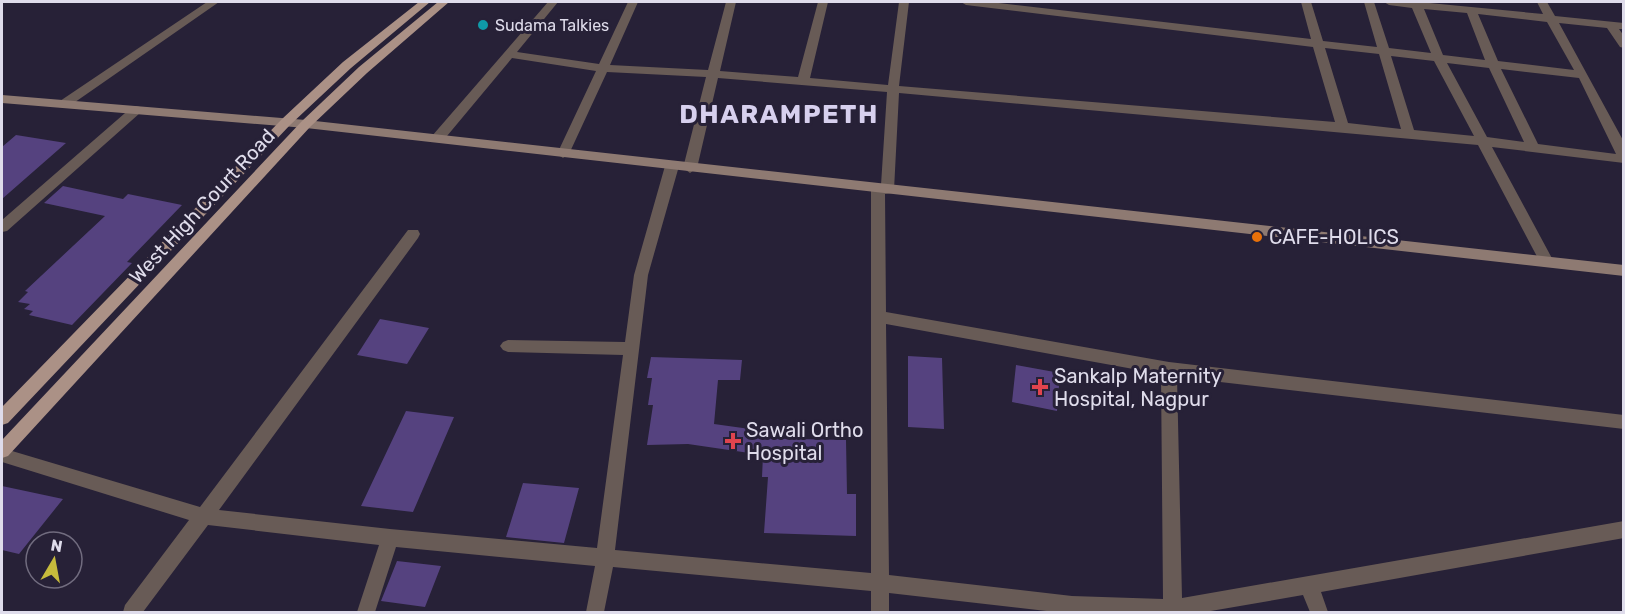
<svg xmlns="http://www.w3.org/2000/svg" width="1625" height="614" font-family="Rubik,sans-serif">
<rect width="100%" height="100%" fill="#272137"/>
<path fill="#55427f" d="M 16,135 L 66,143 L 2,199 L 2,147 Z
M 63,186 L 123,199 L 128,194 L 182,205 L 127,262 L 132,263 L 72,325 L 29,315 L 33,311 L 24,309 L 30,304 L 18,302 L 28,292 L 25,291 L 105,216 L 44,203 Z
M 380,319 L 429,328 L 407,364 L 357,355 Z
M 908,356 L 942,358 L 944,429 L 908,427 Z
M 651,357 L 742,360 L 740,380 L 718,380 L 714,424 L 750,429 L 748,438 L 846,440 L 847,494 L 856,494 L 856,536 L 764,533 L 768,477 L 762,477 L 763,455 L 688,444 L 647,445 L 653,405 L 648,405 L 652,378 L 647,378 Z
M 1016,365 L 1060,373 L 1057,411 L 1012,402 Z
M 406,411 L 454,417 L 413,512 L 361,506 Z
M 523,483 L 579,488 L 564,543 L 506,537 Z
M 2,486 L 63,499 L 19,554 L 2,550 Z
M 397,561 L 441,566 L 425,607 L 381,601 Z"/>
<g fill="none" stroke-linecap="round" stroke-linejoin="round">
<path fill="#685b56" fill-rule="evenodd" d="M 207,2 L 219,2 L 68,107 L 60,107 L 58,104 L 60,101 Z
M 548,2 L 558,2 L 517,52 L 599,64 L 628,2 L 638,2 L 610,65 L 708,70 L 726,2 L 736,2 L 720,71 L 798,77 L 818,2 L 828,2 L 810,78 L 888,85 L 899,2 L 909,2 L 899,86 L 1335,122 L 1313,47 L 966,5 L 961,2 L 990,2 L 1311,39 L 1301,2 L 1311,2 L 1323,41 L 1377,47 L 1364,2 L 1374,2 L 1389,48 L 1431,53 L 1412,8 L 1389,5 L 1384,2 L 1419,2 L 1543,14 L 1537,2 L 1547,2 L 1555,16 L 1624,23 L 1624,29 L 1619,29 L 1624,36 L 1624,48 L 1620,47 L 1607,28 L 1559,23 L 1624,142 L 1624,163 L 1492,147 L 1554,262 L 1547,267 L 1542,266 L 1478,145 L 899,93 L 894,190 L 892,193 L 885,194 L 886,312 L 1169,362 L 1624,415 L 1624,429 L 1177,377 L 1182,598 L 1624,521 L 1624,538 L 1321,592 L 1328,612 L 1310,612 L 1303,595 L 1205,612 L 1055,612 L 889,593 L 889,612 L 871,612 L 871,591 L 613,567 L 604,612 L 586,612 L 595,566 L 396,547 L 375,612 L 357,612 L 379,545 L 208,525 L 143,612 L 123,612 L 125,605 L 189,520 L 2,462 L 2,448 L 200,507 L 408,230 L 418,230 L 420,234 L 418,238 L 219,510 L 390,529 L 597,548 L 623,355 L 508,352 L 503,350 L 500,346 L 503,342 L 508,340 L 625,342 L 634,275 L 665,166 L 672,161 L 679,166 L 648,275 L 615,550 L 871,573 L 871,189 L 873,186 L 881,185 L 887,92 L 718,78 L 697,168 L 690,173 L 683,168 L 706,77 L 607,72 L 569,154 L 563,158 L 557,154 L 596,71 L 512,58 L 442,142 L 432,142 L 431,139 L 432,136 ZM 1424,9 L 1467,13 L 1485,60 L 1443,55 ZM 1478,14 L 1547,22 L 1574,70 L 1498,61 ZM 1325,48 L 1379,54 L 1401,129 L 1348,123 ZM 1391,56 L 1434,61 L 1474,136 L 1414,130 ZM 1447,63 L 1489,68 L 1524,142 L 1487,137 ZM 1501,69 L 1579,78 L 1616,154 L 1538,144 ZM 886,324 L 1161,374 L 1163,599 L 1072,596 L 889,575 Z
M 136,106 L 140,107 L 142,110 L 140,113 L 7,231 L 2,232 L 2,220 L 132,107 Z"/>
<path fill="#8e7a72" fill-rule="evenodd" d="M 2,95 L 306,120 L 1624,265 L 1624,276 L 306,128 L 2,103 Z"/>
<path fill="#ab9186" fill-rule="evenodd" d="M 419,2 L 430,2 L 351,68 L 290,125 L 8,423 L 2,425 L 2,407 L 282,119 L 343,62 Z
M 438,2 L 449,2 L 367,73 L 310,127 L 8,456 L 2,458 L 2,440 L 302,121 L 359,67 Z"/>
</g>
<circle fill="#0f9aa8" stroke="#272137" stroke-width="2" cx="483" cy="25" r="6"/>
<circle fill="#e8710a" stroke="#272137" stroke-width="2" cx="1257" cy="237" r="6"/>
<g fill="#e0444e" stroke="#272137" stroke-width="2">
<path d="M1037 378h6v6h6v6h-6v6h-6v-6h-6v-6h6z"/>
<path d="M730 432h6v6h6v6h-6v6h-6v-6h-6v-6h6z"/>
</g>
<g text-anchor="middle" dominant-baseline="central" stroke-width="6" stroke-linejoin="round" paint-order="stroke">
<g font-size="16" fill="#dfdceb" stroke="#272137" text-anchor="start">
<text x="495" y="25">Sudama Talkies</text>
</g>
<g font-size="20" fill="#dfdceb" stroke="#272137">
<text transform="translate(202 206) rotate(-47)">West High Court Road</text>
</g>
<g font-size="20" fill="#dfdceb" stroke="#272137" text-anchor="start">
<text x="1269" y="237">CAFE-HOLICS</text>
<text x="1054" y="376">Sankalp Maternity<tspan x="1054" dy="23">Hospital, Nagpur</tspan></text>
<text x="746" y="430">Sawali Ortho<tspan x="746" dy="23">Hospital</tspan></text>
</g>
<g font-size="26" font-weight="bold" letter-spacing="1.5" fill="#d7d0ee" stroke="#272137">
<text x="779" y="114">DHARAMPETH</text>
</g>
</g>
<rect width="1625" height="614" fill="none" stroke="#dfdceb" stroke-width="6"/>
<g transform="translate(54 560) rotate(10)"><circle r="28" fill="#272137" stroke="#716c7f" stroke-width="1.5"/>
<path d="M0-4.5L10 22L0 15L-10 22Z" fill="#c7bb3c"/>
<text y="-9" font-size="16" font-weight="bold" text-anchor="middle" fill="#dfdceb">N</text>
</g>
</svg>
